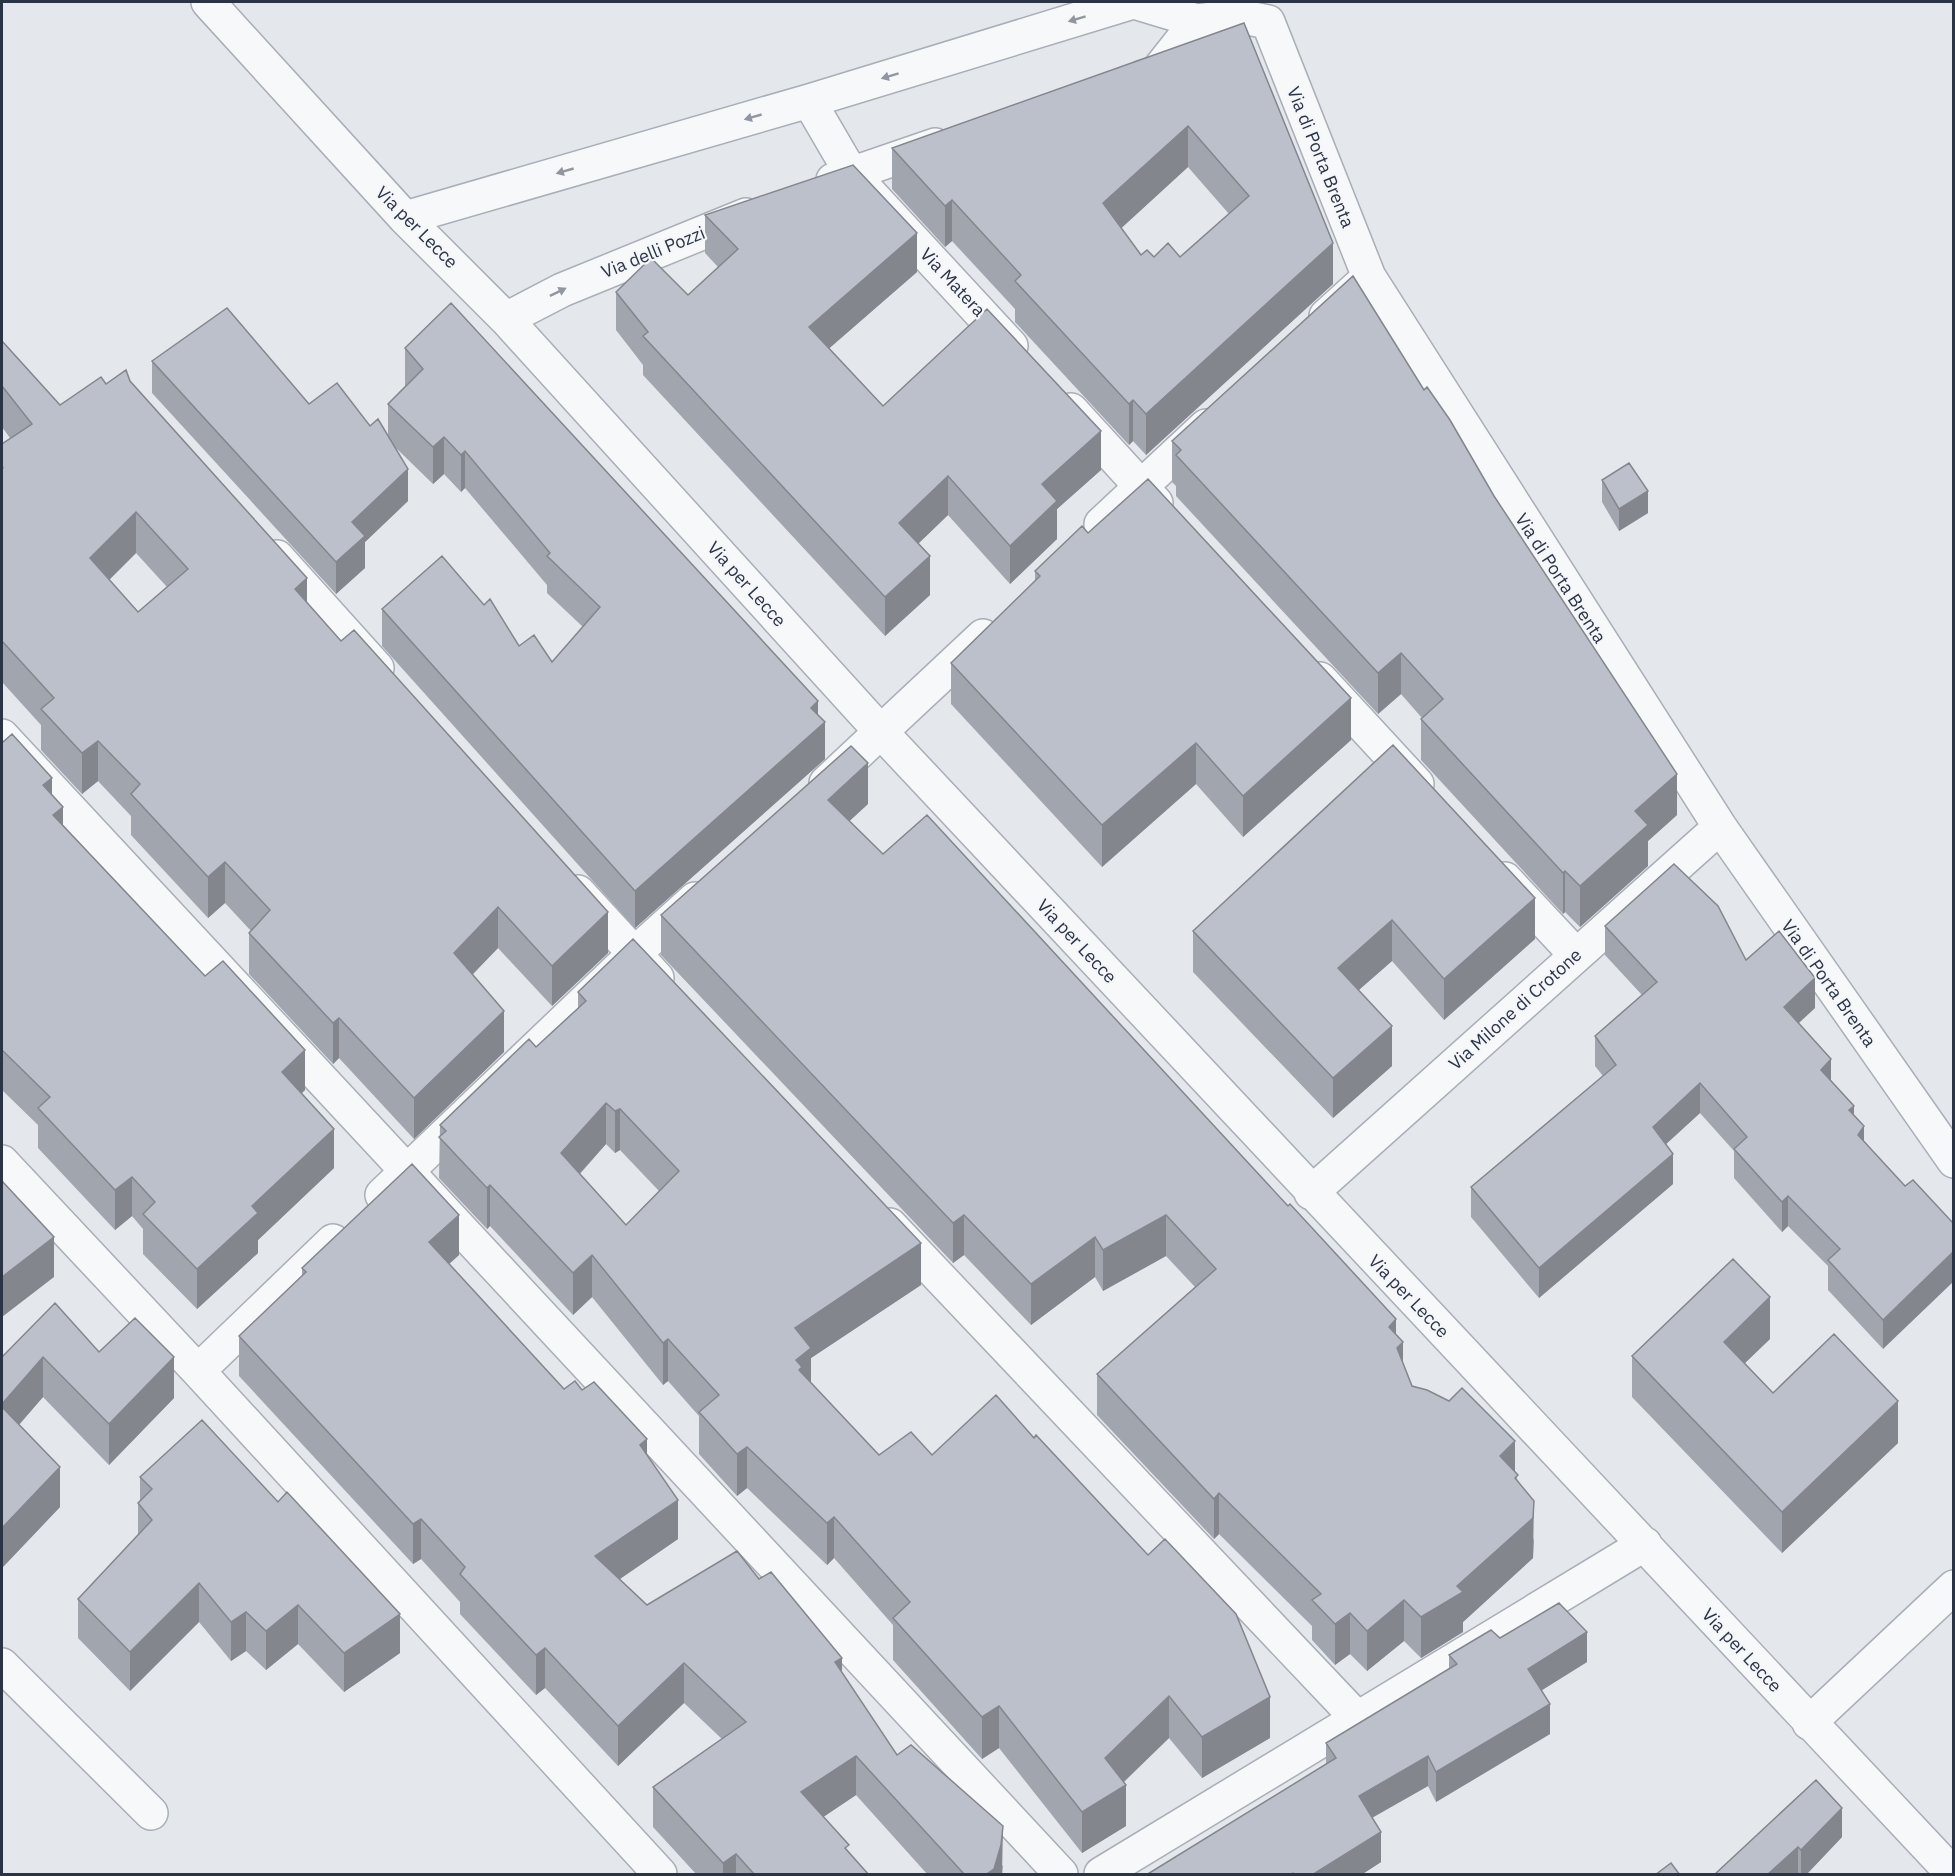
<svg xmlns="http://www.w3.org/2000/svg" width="1955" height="1876" font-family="'IBM Plex Sans',sans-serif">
<rect width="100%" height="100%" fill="#e4e7ec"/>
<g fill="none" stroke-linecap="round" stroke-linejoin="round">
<defs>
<path id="minor" d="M 208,2 L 405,218 L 506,319 L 882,733 L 1953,1874
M 1134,2 L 1197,21 L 1156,73 L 1143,77
M 1197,21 L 1238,16 L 1268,22 L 1369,277 L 1720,827 L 1954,1161
M 809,101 L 851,173 L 1011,346
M 833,180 L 935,145
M 405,218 L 809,101 L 1133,2
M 1326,316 L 1369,277
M 506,319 L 562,290 L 746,215
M 1071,410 L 1156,503
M 1101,524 L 1206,426
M 277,557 L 377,668
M 1320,679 L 1417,784
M 2,736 L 1061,1874
M 826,783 L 983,636
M 1505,879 L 1576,955
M 578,892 L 657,978
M 2,1162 L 198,1371 L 660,1874
M 1311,1193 L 1720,827
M 382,1195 L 634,954 L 695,899
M 890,1225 L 1357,1718
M 198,1371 L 333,1241
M 2,1665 L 151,1813
M 1809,1723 L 1954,1587
M 1101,1874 L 1645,1544"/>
</defs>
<use href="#minor" stroke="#a9aeb7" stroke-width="36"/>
<use href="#minor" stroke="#f7f8fa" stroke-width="33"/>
</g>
<path fill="#a1a5ae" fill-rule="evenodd" d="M 1244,23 L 1333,284 L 1146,455 L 1133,441 L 1129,445 L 1015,322 L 1015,309 L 952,241 L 945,247 L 892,189 L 892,148 ZM 1188,167 L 1229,214 L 1180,257 L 1154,257 L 1141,255 L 1121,228 Z
M 705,215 L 917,272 L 829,348 L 883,406 L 1101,470 L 1057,509 L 1057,539 L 1010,584 L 948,515 L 918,544 L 930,595 L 885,636 L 643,375 L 643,365 L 616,330 L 616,292 L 688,295 L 718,267 L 705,253 Z
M 2,341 L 60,405 L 106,384 L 130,381 L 307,603 L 608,953 L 552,1006 L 498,948 L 472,974 L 504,1052 L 414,1139 L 339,1058 L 333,1064 L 249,974 L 249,933 L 251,931 L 225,903 L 208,918 L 131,835 L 131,816 L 98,781 L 82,794 L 41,750 L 41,725 L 2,682 L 2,444 L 10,438 L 2,427 ZM 136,553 L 167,587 L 138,612 L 109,580 Z
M 405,348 L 818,715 L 825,759 L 635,928 L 382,646 L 382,609 L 519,646 L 552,662 L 583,627 L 547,593 L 547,585 L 465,488 L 461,492 L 444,474 L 433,484 L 396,448 L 408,501 L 365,542 L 365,568 L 336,594 L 152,393 L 152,361 L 309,404 L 370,426 L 388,435 L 388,404 L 405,386 Z
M 1172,441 L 1677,815 L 1648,841 L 1648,866 L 1580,927 L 1565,912 L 1563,914 L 1421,760 L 1421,719 L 1422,718 L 1401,694 L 1378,714 L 1176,496 L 1176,486 L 1172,482 Z
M 1602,480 L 1648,513 L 1619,531 L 1602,502 Z
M 1088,533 L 1351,740 L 1243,837 L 1196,784 L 1102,867 L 951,704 L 951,663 L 1035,581 L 1035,571 Z
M 2,740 L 52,795 L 63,826 L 305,1090 L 302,1093 L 334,1168 L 258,1240 L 258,1253 L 197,1309 L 143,1254 L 143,1229 L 132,1216 L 115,1230 L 38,1148 L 38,1125 L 2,1090 Z
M 1393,745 L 1535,939 L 1444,1020 L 1392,961 L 1359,990 L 1392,1066 L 1333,1118 L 1193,972 L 1193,931 Z
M 868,804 L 849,821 L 883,854 L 1396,1335 L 1403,1364 L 1412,1386 L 1515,1471 L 1518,1482 L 1534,1541 L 1533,1558 L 1463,1622 L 1463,1632 L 1421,1658 L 1404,1641 L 1367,1671 L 1350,1654 L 1335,1665 L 1312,1640 L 1312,1626 L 1219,1534 L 1214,1539 L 1097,1415 L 1097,1374 L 1195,1287 L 1166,1256 L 1103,1291 L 1095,1277 L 1031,1325 L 964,1255 L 953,1263 L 661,955 L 661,915 Z
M 1605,926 L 1746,960 L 1815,1008 L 1799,1023 L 1831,1081 L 1854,1115 L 1864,1141 L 1905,1186 L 1883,1349 L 1828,1290 L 1828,1266 L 1788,1226 L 1782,1232 L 1734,1178 L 1734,1151 L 1700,1113 L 1666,1144 L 1673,1184 L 1539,1298 L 1471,1217 L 1471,1187 L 1603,1076 L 1595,1066 L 1595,1036 L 1642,995 L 1605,955 Z
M 578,992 L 921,1285 L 811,1358 L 811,1383 L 879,1455 L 932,1455 L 1270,1738 L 1202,1778 L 1169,1738 L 1124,1782 L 1126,1826 L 1082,1853 L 999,1748 L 982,1759 L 893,1660 L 893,1625 L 834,1558 L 827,1565 L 747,1488 L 737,1496 L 699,1454 L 699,1416 L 668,1381 L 663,1385 L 592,1297 L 573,1315 L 490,1226 L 487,1229 L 439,1178 L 440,1125 L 536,1047 L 578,1008 ZM 606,1144 L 615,1153 L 620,1150 L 659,1191 L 626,1225 L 580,1174 Z
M 459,1255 L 449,1264 L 564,1389 L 582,1390 L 647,1456 L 678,1539 L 620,1579 L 647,1605 L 759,1579 L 842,1673 L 897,1755 L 1003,1866 L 1002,1875 L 928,1875 L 856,1795 L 823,1817 L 849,1852 L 869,1875 L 697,1875 L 653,1827 L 653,1787 L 722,1739 L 684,1703 L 618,1766 L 545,1688 L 536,1695 L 460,1614 L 460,1602 L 421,1559 L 413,1564 L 239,1376 L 239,1336 L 302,1277 L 302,1268 Z
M 1770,1339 L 1745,1363 L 1773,1393 L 1898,1443 L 1782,1553 L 1632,1397 L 1632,1356 Z
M 99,1352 L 174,1398 L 109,1465 L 43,1397 L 19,1425 L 60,1507 L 2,1568 L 2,1357 Z
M 140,1477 L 400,1653 L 344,1692 L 298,1644 L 266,1670 L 246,1651 L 231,1661 L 199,1622 L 130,1691 L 78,1638 L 78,1599 L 138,1536 L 138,1503 L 140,1500 Z
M 1500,1638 L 1587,1662 L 1541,1690 L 1550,1734 L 1436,1802 L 1428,1786 L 1372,1818 L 1381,1862 L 1361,1875 L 1146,1875 L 1326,1764 L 1326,1743 L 1449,1669 L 1449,1655 Z
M 1816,1780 L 1842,1837 L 1806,1875 L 1714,1875 Z"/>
<path fill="#83868d" d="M 1188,126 L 1188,167 L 1103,245 L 1103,203 Z
M 952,200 L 952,241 L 945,247 L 945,206 Z
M 917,233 L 917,272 L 809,366 L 809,327 Z
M 1333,243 L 1333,284 L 1146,455 L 1146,414 Z
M 1133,400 L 1133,441 L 1129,445 L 1129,404 Z
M 1101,431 L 1101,470 L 1057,509 L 1057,539 L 1010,584 L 1010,546 L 1042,484 Z
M 444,437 L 444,474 L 433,484 L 433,447 Z
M 465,451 L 465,488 L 461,492 L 461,455 Z
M 408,469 L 408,501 L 365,542 L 365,568 L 336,594 L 336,562 L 352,522 Z
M 948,476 L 948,515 L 899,562 L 899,523 Z
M 1648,491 L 1648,513 L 1619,531 L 1619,509 Z
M 136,512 L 136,553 L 90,599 L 90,558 Z
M 930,556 L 930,595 L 885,636 L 885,597 Z
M 307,578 L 307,619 L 295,589 Z
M 1401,653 L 1401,694 L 1378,714 L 1378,673 Z
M 1351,698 L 1351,740 L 1243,837 L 1243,796 Z
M 818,701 L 818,728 L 825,722 L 825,759 L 635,928 L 635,891 Z
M 98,741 L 98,781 L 82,794 L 82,753 Z
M 1196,743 L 1196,784 L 1102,867 L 1102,825 Z
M 868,763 L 868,804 L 828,841 L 828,800 Z
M 1677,774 L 1677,815 L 1648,841 L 1648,866 L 1580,927 L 1580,886 L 1635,811 Z
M 52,778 L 52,818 L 43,785 Z
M 63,807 L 63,846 L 53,815 Z
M 225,862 L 225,903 L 208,918 L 208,877 Z
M 1565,871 L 1565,912 L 1563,914 L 1563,873 Z
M 1535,898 L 1535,939 L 1444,1020 L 1444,979 Z
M 498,907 L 498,948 L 454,994 L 454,953 Z
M 608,912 L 608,953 L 552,1006 L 552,966 Z
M 1392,920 L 1392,961 L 1338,1008 L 1338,968 Z
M 1815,978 L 1815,1008 L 1784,1036 L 1784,1007 Z
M 504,1011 L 504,1052 L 414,1139 L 414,1098 Z
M 339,1018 L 339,1058 L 333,1064 L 333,1023 Z
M 1392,1026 L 1392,1066 L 1333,1118 L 1333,1078 Z
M 305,1050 L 305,1090 L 282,1112 L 282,1072 Z
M 1831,1059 L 1831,1089 L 1821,1070 Z
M 1700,1083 L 1700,1113 L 1653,1156 L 1653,1127 Z
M 606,1103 L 606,1144 L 561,1194 L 561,1153 Z
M 1854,1106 L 1854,1136 L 1849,1110 Z
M 620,1109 L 620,1150 L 615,1153 L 615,1111 Z
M 1864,1126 L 1864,1155 L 1858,1135 Z
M 334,1129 L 334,1168 L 258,1240 L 258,1253 L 197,1309 L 197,1269 L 252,1206 Z
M 1673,1154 L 1673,1184 L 1539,1298 L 1539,1268 Z
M 132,1177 L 132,1216 L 115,1230 L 115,1190 Z
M 490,1185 L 490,1226 L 487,1229 L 487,1188 Z
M 1788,1196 L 1788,1226 L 1782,1232 L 1782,1202 Z
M 459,1215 L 459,1255 L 429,1282 L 429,1242 Z
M 964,1215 L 964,1255 L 953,1263 L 953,1223 Z
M 1166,1215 L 1166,1256 L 1103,1291 L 1103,1250 Z
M 54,1237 L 54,1277 L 2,1317 L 2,1277 Z
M 1095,1237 L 1095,1277 L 1031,1325 L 1031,1284 Z
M 921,1243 L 921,1285 L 811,1358 L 811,1389 L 796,1401 L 795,1328 Z
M 1953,1252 L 1953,1282 L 1883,1349 L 1883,1320 Z
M 592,1255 L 592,1297 L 573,1315 L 573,1273 Z
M 1770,1297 L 1770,1339 L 1724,1383 L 1724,1342 Z
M 1396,1319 L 1396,1360 L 1389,1327 Z
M 668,1339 L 668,1381 L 663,1385 L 663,1343 Z
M 1403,1342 L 1403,1383 L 1397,1348 Z
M 43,1357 L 43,1397 L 2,1444 L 2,1404 Z
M 174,1357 L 174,1398 L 109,1465 L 109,1424 Z
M 1898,1401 L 1898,1443 L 1782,1553 L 1782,1512 Z
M 647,1439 L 647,1479 L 640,1445 Z
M 1515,1441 L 1515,1481 L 1500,1456 Z
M 747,1447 L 747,1488 L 737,1496 L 737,1454 Z
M 60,1467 L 60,1507 L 2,1568 L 2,1528 Z
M 1219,1493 L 1219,1534 L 1214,1539 L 1214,1499 Z
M 678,1500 L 678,1539 L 595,1596 L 595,1556 Z
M 1534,1501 L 1533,1558 L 1463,1622 L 1463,1632 L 1421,1658 L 1421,1617 L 1457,1586 Z
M 834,1517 L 834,1558 L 827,1565 L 827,1523 Z
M 421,1519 L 421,1559 L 413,1564 L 413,1524 Z
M 199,1583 L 199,1622 L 130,1691 L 130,1652 Z
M 1404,1600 L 1404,1641 L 1367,1671 L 1367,1631 Z
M 298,1605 L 298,1644 L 266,1670 L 266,1631 Z
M 246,1612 L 246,1651 L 231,1661 L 231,1622 Z
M 1350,1613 L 1350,1654 L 1335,1665 L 1335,1624 Z
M 400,1614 L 400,1653 L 344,1692 L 344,1653 Z
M 1587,1632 L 1587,1662 L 1528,1699 L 1528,1669 Z
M 545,1648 L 545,1688 L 536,1695 L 536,1655 Z
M 842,1658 L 842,1698 L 835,1662 Z
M 684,1663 L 684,1703 L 618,1766 L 618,1726 Z
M 1169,1696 L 1169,1738 L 1111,1794 L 1126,1785 L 1126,1826 L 1082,1853 L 1082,1812 L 1105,1758 Z
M 1270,1697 L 1270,1738 L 1202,1778 L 1202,1737 Z
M 1550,1704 L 1550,1734 L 1436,1802 L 1436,1772 Z
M 999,1706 L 999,1748 L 982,1759 L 982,1717 Z
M 856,1756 L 856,1795 L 801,1832 L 801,1792 Z
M 1428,1756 L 1428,1786 L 1359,1825 L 1359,1796 Z
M 1842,1808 L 1842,1837 L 1806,1875 L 1801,1875 L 1801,1850 Z
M 1003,1826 L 1002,1875 L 985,1875 Z
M 1381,1832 L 1381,1862 L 1361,1875 L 1312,1875 Z
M 1798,1847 L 1798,1875 L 1767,1875 Z
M 736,1854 L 736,1875 L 723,1875 L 723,1863 Z"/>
<path fill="#bbc0ca" stroke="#83868d" stroke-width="1.5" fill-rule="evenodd" d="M 1244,23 L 1333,243 L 1146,414 L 1133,400 L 1129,404 L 1015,281 L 1021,275 L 952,200 L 945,206 L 892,148 ZM 1188,126 L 1249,196 L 1180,257 L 1168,243 L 1154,257 L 1147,250 L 1141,255 L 1103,203 Z
M 853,165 L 917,233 L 809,327 L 883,406 L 987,309 L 1101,431 L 1042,484 L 1057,501 L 1010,546 L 948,476 L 899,523 L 930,556 L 885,597 L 643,336 L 648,332 L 616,292 L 651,258 L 688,295 L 738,249 L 705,215 Z
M 1353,276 L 1424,390 L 1427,387 L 1450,420 L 1494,496 L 1677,774 L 1635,811 L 1648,825 L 1580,886 L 1565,871 L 1563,873 L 1421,719 L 1443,699 L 1401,653 L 1378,673 L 1176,455 L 1181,450 L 1172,441 Z
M 451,303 L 818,701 L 811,708 L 825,722 L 635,891 L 382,609 L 442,556 L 484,605 L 490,599 L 519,646 L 534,635 L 552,662 L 600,607 L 547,556 L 550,553 L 465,451 L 461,455 L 444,437 L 433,447 L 388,404 L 423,369 L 405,348 Z
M 227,308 L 309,404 L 337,383 L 370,426 L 378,419 L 408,469 L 352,522 L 365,536 L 336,562 L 152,361 Z
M 2,341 L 60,405 L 101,377 L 106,384 L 126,370 L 130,381 L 307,578 L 295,589 L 341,641 L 354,630 L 608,912 L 552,966 L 498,907 L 454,953 L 504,1011 L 414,1098 L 339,1018 L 333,1023 L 249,933 L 270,910 L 225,862 L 208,877 L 131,794 L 140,784 L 98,741 L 82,753 L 41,709 L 54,698 L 2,641 L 2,469 L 3,468 L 2,465 L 2,444 L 32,424 L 2,386 ZM 136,512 L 188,569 L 138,612 L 90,558 Z
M 1629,463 L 1648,491 L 1619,509 L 1602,480 Z
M 1148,479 L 1351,698 L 1243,796 L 1196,743 L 1102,825 L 951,663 L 1040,576 L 1035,571 L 1082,526 L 1088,533 Z
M 12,734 L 52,778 L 43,785 L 63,807 L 53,815 L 205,976 L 223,961 L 305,1050 L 282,1072 L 334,1129 L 252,1206 L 258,1213 L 197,1269 L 143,1214 L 155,1202 L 132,1177 L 115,1190 L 38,1108 L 50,1097 L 2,1050 L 2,740 L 3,742 Z
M 1393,745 L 1535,898 L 1444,979 L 1392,920 L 1338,968 L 1392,1026 L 1333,1078 L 1193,931 Z
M 851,746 L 868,763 L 828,800 L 883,854 L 927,815 L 1288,1206 L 1290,1204 L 1396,1319 L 1389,1327 L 1403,1342 L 1397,1348 L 1412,1386 L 1427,1390 L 1449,1401 L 1462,1388 L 1515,1441 L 1500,1456 L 1518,1475 L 1515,1478 L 1534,1501 L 1533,1518 L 1457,1586 L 1463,1592 L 1421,1617 L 1404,1600 L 1367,1631 L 1350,1613 L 1335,1624 L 1312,1600 L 1321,1594 L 1219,1493 L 1214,1499 L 1097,1374 L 1216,1269 L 1166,1215 L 1103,1250 L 1095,1237 L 1031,1284 L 964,1215 L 953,1223 L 661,915 Z
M 1674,864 L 1718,906 L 1746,960 L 1779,931 L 1815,978 L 1784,1007 L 1831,1059 L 1821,1070 L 1854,1106 L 1849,1110 L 1864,1126 L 1858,1135 L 1905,1186 L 1913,1180 L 1953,1223 L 1953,1252 L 1883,1320 L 1828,1260 L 1840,1249 L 1788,1196 L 1782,1202 L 1734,1149 L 1747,1137 L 1700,1083 L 1653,1127 L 1673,1154 L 1539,1268 L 1471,1187 L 1616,1065 L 1595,1036 L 1657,982 L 1605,926 Z
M 633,939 L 921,1243 L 795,1328 L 811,1348 L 796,1360 L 802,1367 L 799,1370 L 879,1455 L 911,1432 L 932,1455 L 996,1395 L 1034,1438 L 1036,1435 L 1148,1555 L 1165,1539 L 1236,1614 L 1270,1697 L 1202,1737 L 1169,1696 L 1105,1758 L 1126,1785 L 1082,1812 L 999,1706 L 982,1717 L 893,1618 L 910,1602 L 834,1517 L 827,1523 L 747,1447 L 737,1454 L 699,1412 L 719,1395 L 668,1339 L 663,1343 L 592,1255 L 573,1273 L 490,1185 L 487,1188 L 439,1137 L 446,1131 L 440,1125 L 529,1039 L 536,1047 L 586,1001 L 578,992 ZM 606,1103 L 615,1111 L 620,1109 L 679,1171 L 626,1225 L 561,1153 Z
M 412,1164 L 459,1215 L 429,1242 L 564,1389 L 575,1381 L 582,1390 L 594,1382 L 647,1439 L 640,1445 L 678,1500 L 595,1556 L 647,1605 L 737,1551 L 759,1579 L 771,1572 L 842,1658 L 835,1662 L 897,1755 L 911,1745 L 1003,1826 L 1001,1845 L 994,1869 L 985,1875 L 965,1875 L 856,1756 L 801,1792 L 849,1845 L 845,1848 L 869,1875 L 755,1875 L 736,1854 L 723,1863 L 653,1787 L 746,1722 L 684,1663 L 618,1726 L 545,1648 L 536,1655 L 460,1574 L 465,1567 L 421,1519 L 413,1524 L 239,1336 L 306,1272 L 302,1268 Z
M 2,1181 L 54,1237 L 2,1277 Z
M 1733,1259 L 1770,1297 L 1724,1342 L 1773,1393 L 1834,1334 L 1898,1401 L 1782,1512 L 1632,1356 Z
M 55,1303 L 99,1352 L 135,1318 L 174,1357 L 109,1424 L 43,1357 L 2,1404 L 2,1357 Z
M 2,1407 L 60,1467 L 2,1528 Z
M 202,1420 L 278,1502 L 287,1492 L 400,1614 L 344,1653 L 298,1605 L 266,1631 L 246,1612 L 231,1622 L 199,1583 L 130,1652 L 78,1599 L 152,1520 L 138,1503 L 152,1489 L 140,1477 Z
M 1559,1603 L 1587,1632 L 1528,1669 L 1550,1704 L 1436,1772 L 1428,1756 L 1359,1796 L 1381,1832 L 1312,1875 L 1294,1875 L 1293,1873 L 1290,1875 L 1146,1875 L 1336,1758 L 1326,1743 L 1457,1664 L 1449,1655 L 1491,1630 L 1500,1638 Z
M 1816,1780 L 1842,1808 L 1801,1850 L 1798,1847 L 1767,1875 L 1714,1875 Z
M 1671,1863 L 1680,1875 L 1655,1875 Z"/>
<defs><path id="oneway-solid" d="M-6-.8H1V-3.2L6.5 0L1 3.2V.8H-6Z" transform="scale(1.5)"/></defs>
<g fill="#9196a0">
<use href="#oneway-solid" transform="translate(1077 19) rotate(163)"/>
<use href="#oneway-solid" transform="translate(890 76) rotate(163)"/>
<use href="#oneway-solid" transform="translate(753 117) rotate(164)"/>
<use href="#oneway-solid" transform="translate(565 171) rotate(164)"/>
<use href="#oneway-solid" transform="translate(558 292) rotate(-26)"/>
</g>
<g text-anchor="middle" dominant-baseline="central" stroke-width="4.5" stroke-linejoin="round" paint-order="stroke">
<g font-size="18" fill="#2b3445" stroke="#f4f6f9">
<text transform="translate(1321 157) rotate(68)">Via di Porta Brenta</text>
<text transform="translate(417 227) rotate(45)">Via per Lecce</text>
<text transform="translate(653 252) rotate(-22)">Via delli Pozzi</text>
<text transform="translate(953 282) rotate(47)">Via Matera</text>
<text transform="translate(1561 578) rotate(57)">Via di Porta Brenta</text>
<text transform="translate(747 584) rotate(48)">Via per Lecce</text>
<text transform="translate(1077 941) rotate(47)">Via per Lecce</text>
<text transform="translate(1829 983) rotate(55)">Via di Porta Brenta</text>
<text transform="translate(1515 1009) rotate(-42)">Via Milone di Crotone</text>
<text transform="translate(1409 1296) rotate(46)">Via per Lecce</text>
<text transform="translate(1742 1650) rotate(47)">Via per Lecce</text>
</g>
</g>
<rect width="1955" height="1876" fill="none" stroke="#2b3445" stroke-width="6"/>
</svg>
